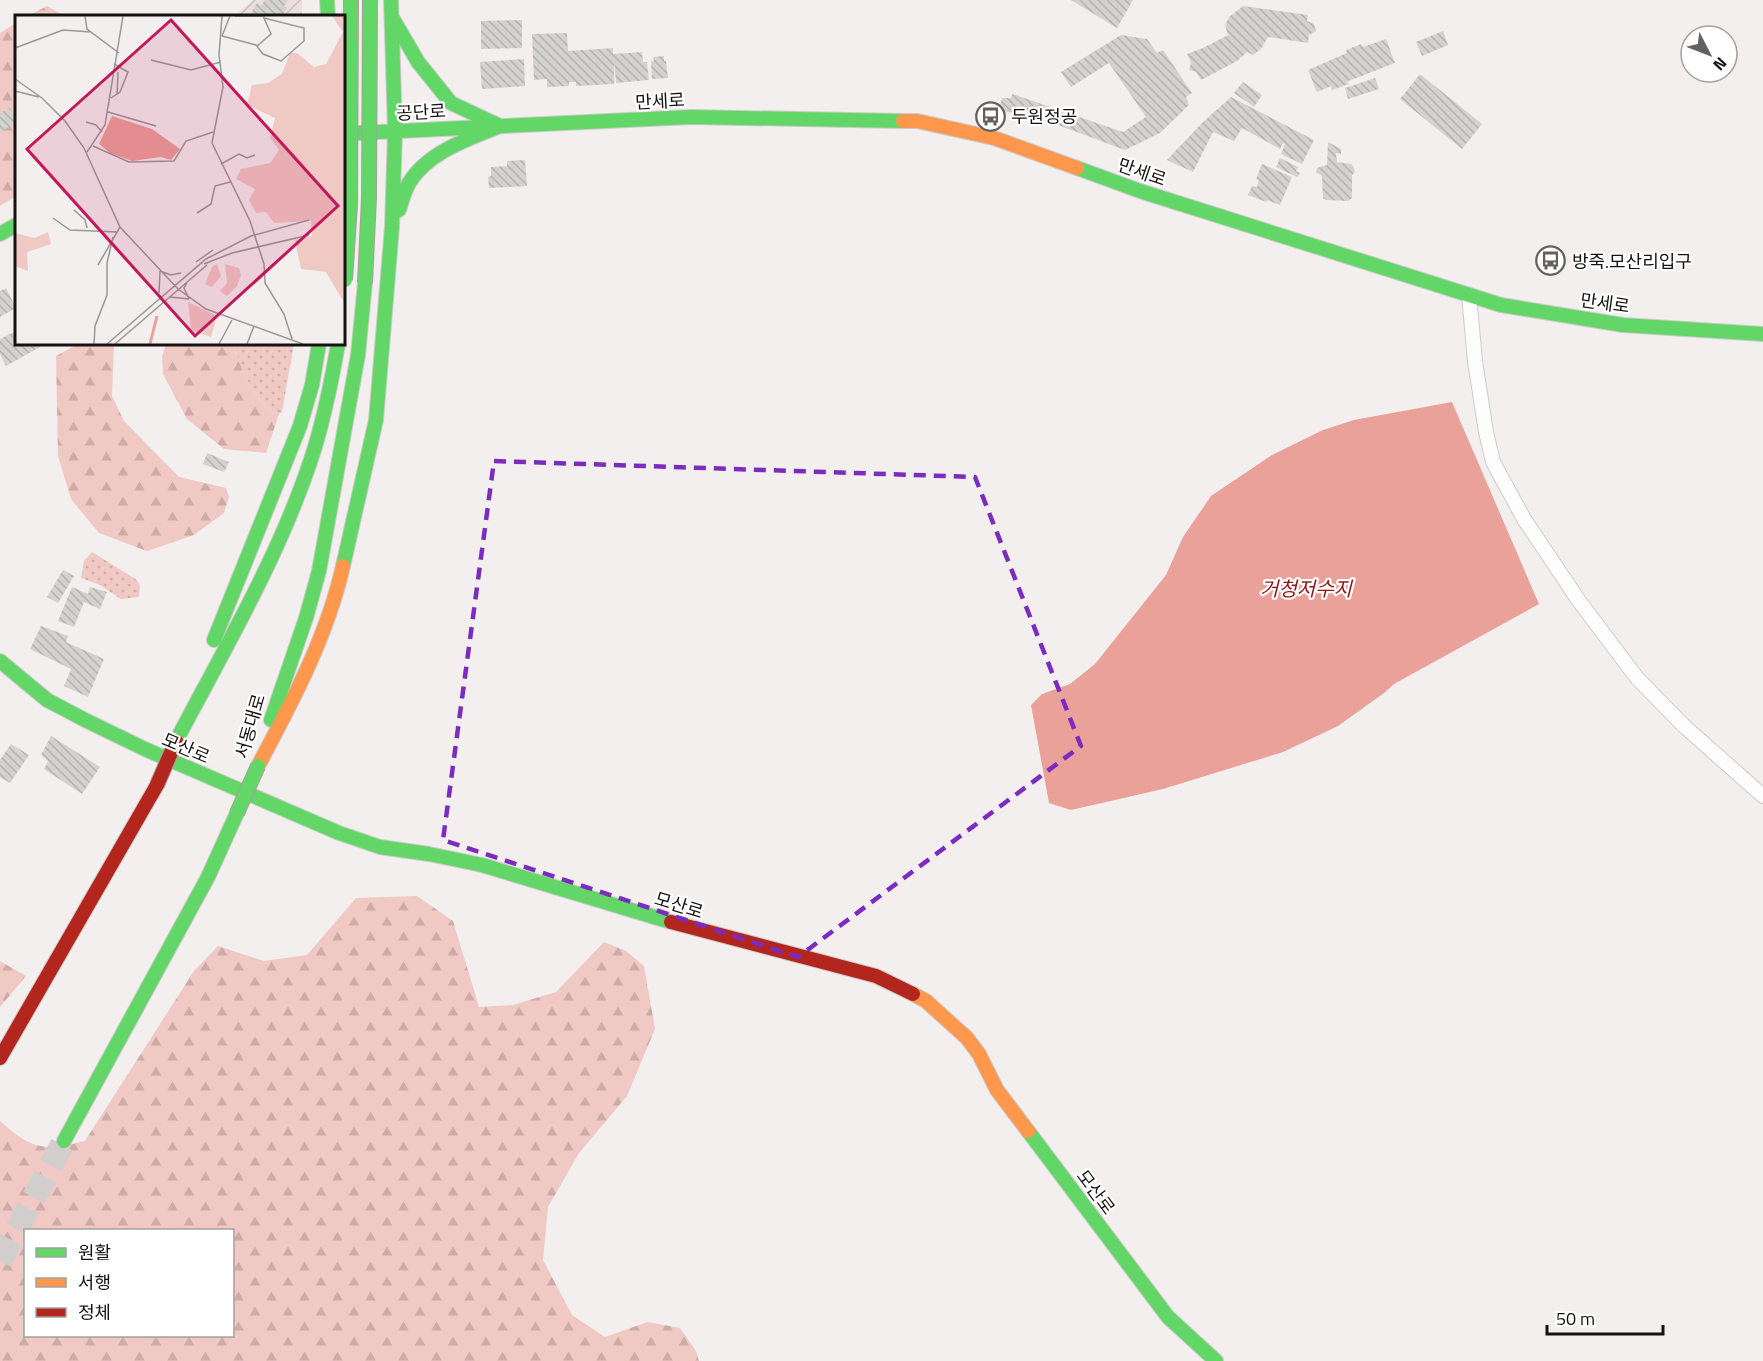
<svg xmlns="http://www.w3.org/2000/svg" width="1763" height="1361" font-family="'Titillium Web','Noto Sans KR',sans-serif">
<defs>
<pattern id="industrial-furrows" width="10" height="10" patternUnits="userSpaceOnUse" patternTransform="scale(1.5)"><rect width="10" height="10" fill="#ebe0df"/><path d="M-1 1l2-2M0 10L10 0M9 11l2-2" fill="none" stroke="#c9bfbe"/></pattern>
<pattern id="grass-dots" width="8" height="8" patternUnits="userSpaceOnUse" patternTransform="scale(1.5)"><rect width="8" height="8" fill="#f0c8c4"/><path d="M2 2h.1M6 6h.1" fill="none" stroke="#cdaba7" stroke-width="1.8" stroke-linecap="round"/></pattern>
<pattern id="forest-firs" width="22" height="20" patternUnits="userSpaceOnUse" patternTransform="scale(1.5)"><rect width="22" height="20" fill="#f0c8c4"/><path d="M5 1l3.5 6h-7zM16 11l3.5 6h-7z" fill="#cdaba7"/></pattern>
<pattern id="building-back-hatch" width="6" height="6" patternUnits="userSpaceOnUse" patternTransform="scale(1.5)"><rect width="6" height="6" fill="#d4d1d1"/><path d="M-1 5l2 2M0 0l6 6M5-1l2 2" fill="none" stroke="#b5b3b2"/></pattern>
</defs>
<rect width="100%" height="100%" fill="#f3efef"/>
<path fill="url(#industrial-furrows)" d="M 253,0 L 302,0 L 302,16 L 234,16 Z"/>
<path fill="url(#grass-dots)" d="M 234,344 L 294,344 L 282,412 L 279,414 C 255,405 239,367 234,344 Z
M 92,552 L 137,580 L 140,586 L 139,597 L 121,599 L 100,585 L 81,578 L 84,561 Z"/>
<path fill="url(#forest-firs)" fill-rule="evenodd" d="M 47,6 L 65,16 L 28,16 Z
M 16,23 L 16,196 L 0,206 L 0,33 Z
M 78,344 L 114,344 L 112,396 L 124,421 L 179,477 L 226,488 L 229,497 L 224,513 L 194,535 L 147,551 L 99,533 L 71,499 L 58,456 L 56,356 Z
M 166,344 L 234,344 C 239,367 255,405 279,414 L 266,453 L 224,449 L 187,419 L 163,374 L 162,357 Z
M 417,896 L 453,921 L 479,1007 L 513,1005 L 556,992 L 604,942 L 626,951 L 644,966 L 655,1029 L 627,1096 L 579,1153 L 548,1207 L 543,1260 L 572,1315 L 605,1337 L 648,1322 L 680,1328 L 696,1351 L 699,1361 L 0,1361 L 0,1121 C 32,1150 43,1151 85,1141 L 194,971 L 218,946 L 264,961 L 307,955 L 356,898 ZM 26,1230 L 232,1230 L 232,1336 L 26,1336 Z
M 0,961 L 26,976 L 0,1007 Z"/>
<path fill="#e9a19a" d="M 1452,402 L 1539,604 L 1394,684 L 1384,693 L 1338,726 L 1283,752 L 1163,789 L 1071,810 L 1049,803 L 1031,705 L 1042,694 L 1070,684 L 1095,664 L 1166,575 L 1183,537 L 1211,496 L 1272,455 L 1323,430 L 1354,420 Z"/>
<path fill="url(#building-back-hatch)" d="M 265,0 L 288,0 L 284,6 L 287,8 L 282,16 L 249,16 L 257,3 L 261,6 Z
M 1071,0 L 1133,0 L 1117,28 Z
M 1243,6 L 1308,15 L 1307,21 L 1314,24 L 1316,31 L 1309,35 L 1308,43 L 1268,37 L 1261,49 L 1253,55 L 1247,52 L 1237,61 L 1201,80 L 1196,72 L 1189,70 L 1191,63 L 1187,54 L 1203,48 L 1228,35 L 1225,25 L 1229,17 Z
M 522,20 L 522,48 L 481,49 L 481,21 Z
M 1443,31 L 1448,45 L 1422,56 L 1416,42 Z
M 567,33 L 568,51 L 613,48 L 613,54 L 642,52 L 643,62 L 647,62 L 649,80 L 616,83 L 614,61 L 614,84 L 576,86 L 576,82 L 569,82 L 569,86 L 547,87 L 547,79 L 534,80 L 532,34 Z
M 1121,35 L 1147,39 L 1157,53 L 1163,50 L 1192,93 L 1186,97 L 1189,105 L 1160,133 L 1125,150 L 1047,121 L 999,110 L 1002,98 L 1011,98 L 1012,94 L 1123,132 L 1146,117 L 1109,63 L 1071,87 L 1061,72 Z
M 1386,39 L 1395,63 L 1346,82 L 1349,84 L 1332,90 L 1331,86 L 1317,92 L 1308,70 L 1347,53 L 1346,50 L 1361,44 L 1363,47 Z
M 664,56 L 664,61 L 666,61 L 668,78 L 652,79 L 651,61 L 654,61 L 653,57 Z
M 524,59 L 525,86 L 482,89 L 480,62 Z
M 1420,74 L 1482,124 L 1462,149 L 1400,99 Z
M 1375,78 L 1379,89 L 1348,99 L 1345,88 Z
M 1243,82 L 1262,95 L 1254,107 L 1234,93 Z
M 1231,97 L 1314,140 L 1302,164 L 1281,154 L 1285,144 L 1283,143 L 1280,149 L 1242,128 L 1234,141 L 1213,132 L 1193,172 L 1167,160 L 1202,123 Z
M 10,108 L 16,123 L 0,132 L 0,113 Z
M 1328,142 L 1341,149 L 1341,154 L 1336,153 L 1337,162 L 1351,164 L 1354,168 L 1355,172 L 1352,175 L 1352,198 L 1348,201 L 1326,200 L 1323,198 L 1322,176 L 1316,172 L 1317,168 L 1327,165 Z
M 1280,158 L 1298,167 L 1296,171 L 1300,173 L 1297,177 L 1276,167 Z
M 525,160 L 527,186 L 489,188 L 488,177 L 491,176 L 491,167 L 507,166 L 507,161 Z
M 1262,164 L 1292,177 L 1280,205 L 1267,200 L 1266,202 L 1248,195 L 1252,186 L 1257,187 L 1259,180 L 1256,179 Z
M 6,288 L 16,308 L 0,317 L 0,291 Z
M 16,331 L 16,344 L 38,344 L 40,347 L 6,366 L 0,354 L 0,339 Z
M 207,453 L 229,462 L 224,472 L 203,464 Z
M 63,570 L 74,576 L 58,603 L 47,597 Z
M 72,587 L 88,594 L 90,587 L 107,592 L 100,609 L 84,602 L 74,627 L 58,621 Z
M 41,626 L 68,636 L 66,642 L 104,659 L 88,697 L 64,686 L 71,669 L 30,649 Z
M 51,736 L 100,767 L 82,794 L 44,769 L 48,761 L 41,755 Z
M 11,744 L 29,755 L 10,783 L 0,777 L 0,760 Z"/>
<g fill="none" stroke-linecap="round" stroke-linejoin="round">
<path stroke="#d2cece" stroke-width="24" stroke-dasharray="24 12" stroke-linecap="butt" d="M 0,1261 L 64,1141"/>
<defs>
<path id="street" d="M 1469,295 L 1475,361 L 1486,432 L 1493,462 L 1524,519 L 1579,601 L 1637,678 L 1684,726 L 1763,796"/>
<path id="fast" d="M 327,0 L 328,16
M 393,19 L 418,62 L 451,103 L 500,126
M 357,133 L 691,117 L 903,121
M 1077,168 L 1140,191 L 1501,305 L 1623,325 L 1763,334
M 399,210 C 402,201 404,192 409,183 C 428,152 468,139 500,126
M 0,234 L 16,225
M 343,566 L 376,420 L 392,227 L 395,131 L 391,0
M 214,640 L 300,426 L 312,385 L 319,344
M 0,661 L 47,700 L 87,721 L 147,750 L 339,833 L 380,847 L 429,854 L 482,865 L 671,922
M 271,720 L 306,618 L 319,571 L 358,355 L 365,283
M 176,741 C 226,646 283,550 315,447 C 325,413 332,379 338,344
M 1028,1131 L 1168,1317 L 1216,1361
M 64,1141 L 208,877 L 237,813"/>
<path id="slow" d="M 903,121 L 917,121 L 994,138 L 1077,168
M 258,766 C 292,702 327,637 343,566
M 913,994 L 926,1001 L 967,1038 L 979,1054 L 997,1090 L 1028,1131"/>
<path id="jam" d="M 671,922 L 876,976 L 913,994
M 0,1058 L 157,785"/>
</defs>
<use href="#street" stroke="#cdcaca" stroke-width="16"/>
<use href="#fast" stroke="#cdcaca" stroke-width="16"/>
<use href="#slow" stroke="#cdcaca" stroke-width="16"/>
<use href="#jam" stroke="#cdcaca" stroke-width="16"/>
<use href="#street" stroke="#fdfdfd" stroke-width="14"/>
<use href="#fast" stroke="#63d668" stroke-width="14"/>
<use href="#slow" stroke="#ff974d" stroke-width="14"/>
<use href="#jam" stroke="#b3261e" stroke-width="14"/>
<defs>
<path id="fast-bridge" d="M 345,280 L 350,205 L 351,0
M 365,283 L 369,198 L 370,0
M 237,813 L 258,766"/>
<path id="jam-bridge" d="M 157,785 L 176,741"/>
</defs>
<use href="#fast-bridge" stroke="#ac9e9d" stroke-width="16" stroke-linecap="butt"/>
<use href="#jam-bridge" stroke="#ac9e9d" stroke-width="16" stroke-linecap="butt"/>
<use href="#fast-bridge" stroke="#63d668" stroke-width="14"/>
<use href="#jam-bridge" stroke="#b3261e" stroke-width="14"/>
</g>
<path fill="none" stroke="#7b2cbf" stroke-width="4.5" stroke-dasharray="12 8" stroke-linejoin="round" d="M 494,461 L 975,477 L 1081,746 L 798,957 L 443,840 Z"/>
<defs>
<symbol id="bus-ring" viewBox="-11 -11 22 22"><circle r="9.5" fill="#fff" stroke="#63605f" stroke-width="1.5"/><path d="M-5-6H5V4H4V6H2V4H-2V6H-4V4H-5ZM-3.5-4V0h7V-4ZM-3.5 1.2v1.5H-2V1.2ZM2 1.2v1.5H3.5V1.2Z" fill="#63605f"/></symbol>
</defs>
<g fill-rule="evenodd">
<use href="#bus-ring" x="974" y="100" width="33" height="33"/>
<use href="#bus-ring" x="1534" y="244" width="33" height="33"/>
</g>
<g text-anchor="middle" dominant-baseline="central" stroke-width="4.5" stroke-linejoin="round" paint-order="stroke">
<g font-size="18" fill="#151312" stroke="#fff">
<text transform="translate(660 101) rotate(-3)">만세로</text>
<text transform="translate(421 112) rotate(-3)">공단로</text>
<text transform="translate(1142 172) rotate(19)">만세로</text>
<text transform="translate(1605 303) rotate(8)">만세로</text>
<text transform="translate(250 726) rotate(-74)">서동대로</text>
<text transform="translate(186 748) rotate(23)">모산로</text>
<text transform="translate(679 905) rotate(17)">모산로</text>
<text transform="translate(1096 1192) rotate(53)">모산로</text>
</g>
<g font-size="18" fill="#151312" stroke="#fff" text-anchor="start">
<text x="1011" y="116">두원정공</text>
<text x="1572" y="261">방죽.모산리입구</text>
</g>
<g font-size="20" font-style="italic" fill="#911618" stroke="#fff">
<text x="1306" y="588">거청저수지</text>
</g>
</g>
<g transform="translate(15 15)">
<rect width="330" height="330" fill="#f3efef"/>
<path d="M 317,1 L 330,1 L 330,289 L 311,257 L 286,254 L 280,225 L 297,221 L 296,206 L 259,208 L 251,197 L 241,198 L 234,185 L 240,174 L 221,164 L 226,154 L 255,148 L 264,135 L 255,123 L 260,103 L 232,90 L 237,70 L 253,68 L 267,59 L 275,38 L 282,38 L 299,52 L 311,49 L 328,17 ZM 33,217 L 36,229 L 12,237 L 13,256 L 0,251 L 0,218 L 20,223 ZM 202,249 L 206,261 L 197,272 L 190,269 L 197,252 ZM 210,249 L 224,253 L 226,260 L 222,271 L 212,281 L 205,276 L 212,268 ZM 173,287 L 202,301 L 196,322 L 176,315 Z" fill="#f0c8c4"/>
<path d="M 97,101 L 137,114 L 165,134 L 156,145 L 146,142 L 117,146 L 95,138 L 84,129 Z" fill="#e9a19a"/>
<path fill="none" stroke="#e9a19a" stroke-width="3" d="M 135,329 L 142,301"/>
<path fill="none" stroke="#9a9797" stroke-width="1.5" d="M 70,1 L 72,14 L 104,38M 207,1 L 204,40 L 208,72 L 197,128 L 235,206 L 249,249 L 250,268 L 269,299 L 277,324M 220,1 L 250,1M 207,21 L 241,30 L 242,31 L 244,34 L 248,39 L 266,46 L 289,26 L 289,13 L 249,3 L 256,19 L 242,31M 207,21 L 215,1M 0,33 L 48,15 L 76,17M 136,45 L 176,55 L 206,47M 0,64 L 27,83 L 50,106 L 69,133 L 105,212 L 163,274 L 191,294 L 288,329M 0,76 L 24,82M 102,80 L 103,57M 96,83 L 105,77 L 113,57 L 99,49M 93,97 L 141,111M 71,107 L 81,110 L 87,117M 78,131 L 114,147 L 159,146 L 171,126 L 198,117M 72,137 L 90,110 L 108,1M 206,149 L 224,139 L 232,143 L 240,140M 59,195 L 70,205 L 72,213M 182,198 L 196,189 L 200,171 L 215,167M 38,203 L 55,215 L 102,217M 181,247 L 198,235M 189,249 L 217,238 L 294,220M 83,250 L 105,212M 145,256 L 156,260 L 166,258M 173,266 L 169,273 L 174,284M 144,278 L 145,256M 155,282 L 174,284M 79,329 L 80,311 L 92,280 L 92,248 L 98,222M 92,329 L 191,244 L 236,221 L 294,205M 100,329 L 192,250M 204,329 L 218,303M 232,329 L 239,311"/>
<path fill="#c2185b" fill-opacity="0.15" stroke="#c2185b" stroke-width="3" d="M 156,5 L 323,191 L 180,321 L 12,134 Z"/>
<rect width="330" height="330" fill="none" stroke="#151312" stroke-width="3"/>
</g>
<rect x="24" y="1229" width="210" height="108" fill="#ffffff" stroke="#a1a1a0" stroke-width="1.5"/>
<rect x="36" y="1248" width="30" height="9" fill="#63d668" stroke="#a1a1a0" stroke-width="1.5"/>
<text x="78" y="1259" font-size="18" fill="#151312">원활</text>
<rect x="36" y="1278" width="30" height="9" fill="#ff974d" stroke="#a1a1a0" stroke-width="1.5"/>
<text x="78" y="1289" font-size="18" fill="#151312">서행</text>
<rect x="36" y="1308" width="30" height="9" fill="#b3261e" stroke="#a1a1a0" stroke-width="1.5"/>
<text x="78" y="1319" font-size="18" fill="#151312">정체</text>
<g transform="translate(1709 54) rotate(132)"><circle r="28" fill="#ffffff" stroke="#a1a1a0" stroke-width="1.5"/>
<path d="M0-4.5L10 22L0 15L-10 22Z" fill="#63605f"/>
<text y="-9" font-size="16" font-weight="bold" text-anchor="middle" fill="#151312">N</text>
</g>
<path d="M1547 1325v9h116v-9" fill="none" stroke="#151312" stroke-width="3"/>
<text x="1556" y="1325" font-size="18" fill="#151312" stroke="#ffffff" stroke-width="4.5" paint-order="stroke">50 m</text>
</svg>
